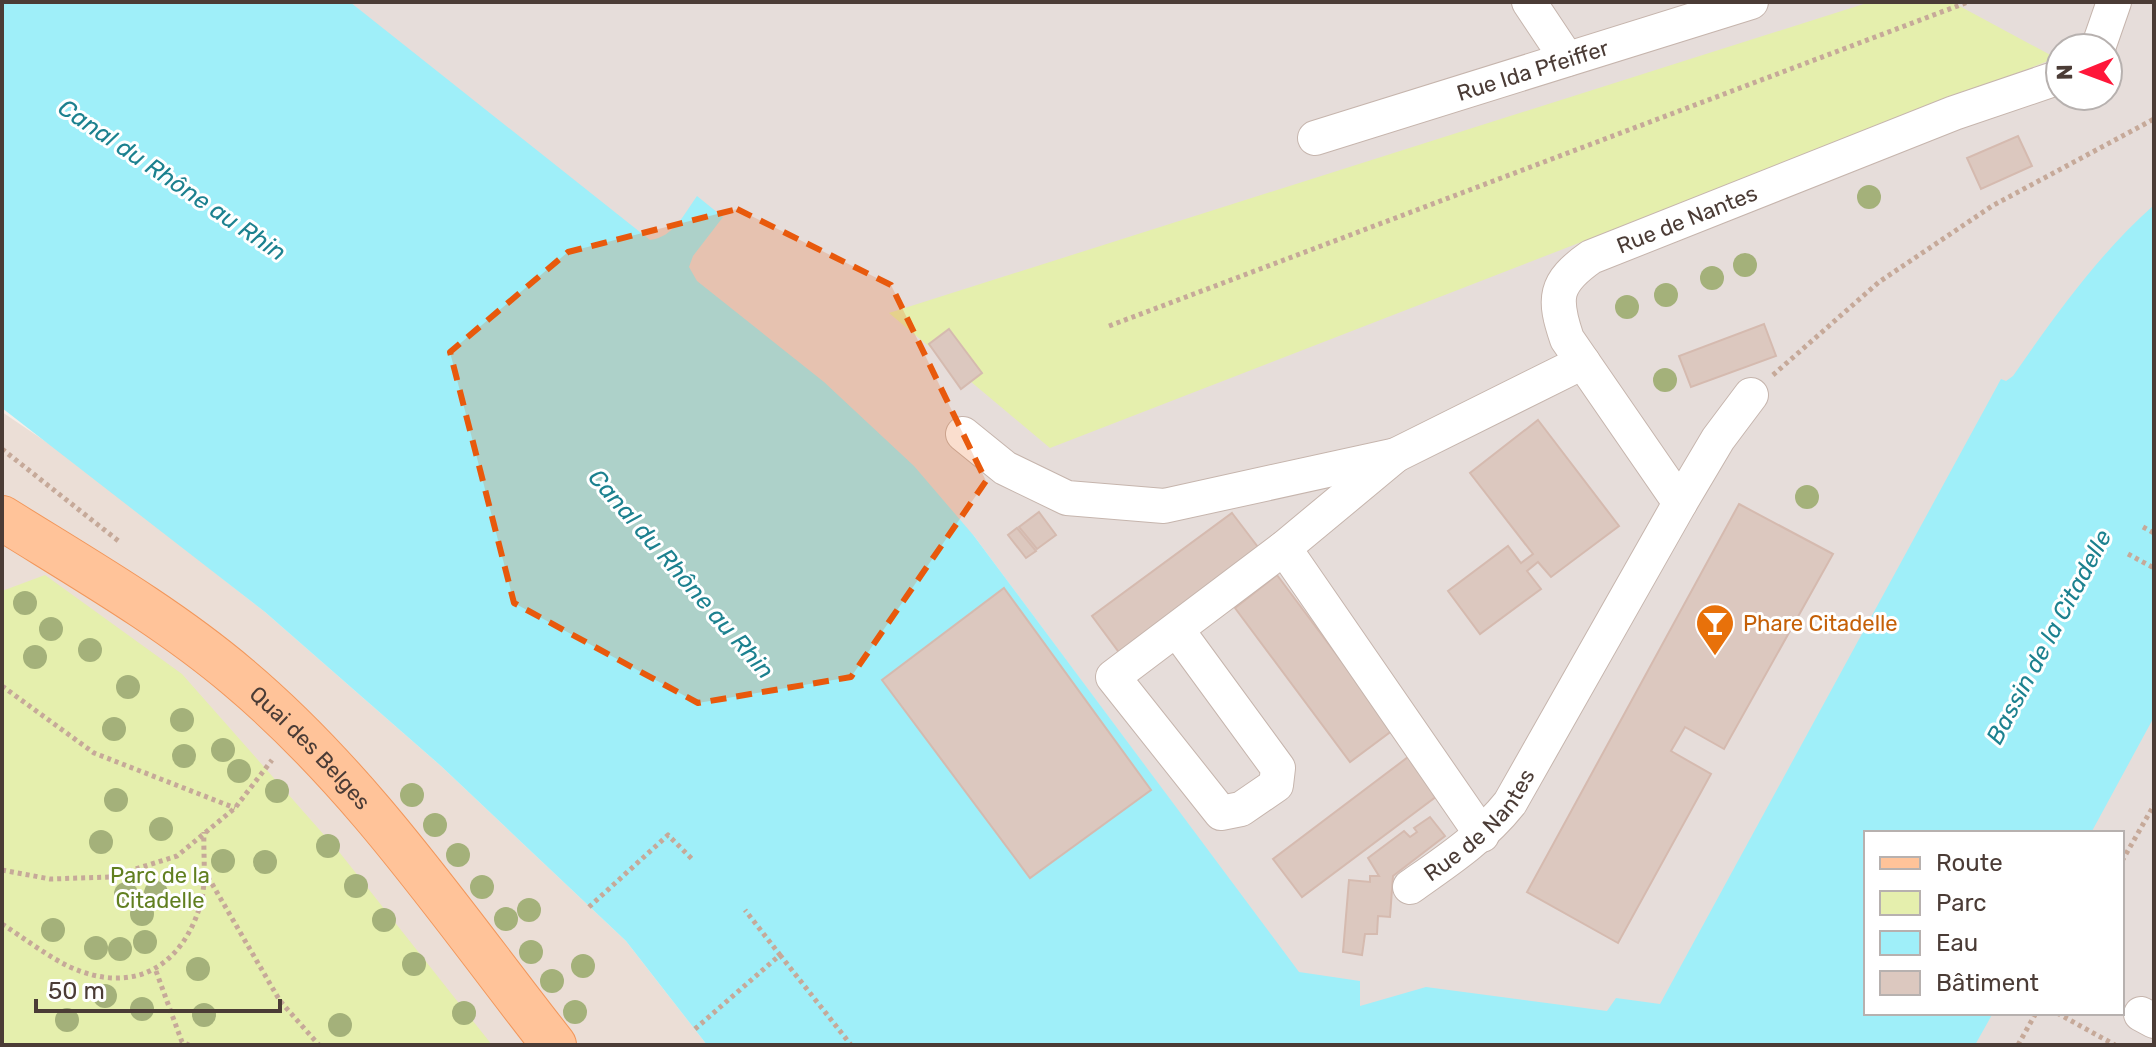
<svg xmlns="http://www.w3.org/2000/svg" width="2156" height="1047" font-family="Rubik,sans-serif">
<rect width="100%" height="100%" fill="#f6eee9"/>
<path fill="#ebded6" d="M 2,412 L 67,456 L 265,612 L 441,766 L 626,941 L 707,1045 L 2,1045 Z"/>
<path fill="#e6ddda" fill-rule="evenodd" d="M 350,2 L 2154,2 L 2154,1045 L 1309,1045 L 1298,972 L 974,536 ZM 2060,48 L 2108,48 L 2108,96 L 2060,96 ZM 1866,833 L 2122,833 L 2122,1013 L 1866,1013 Z"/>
<path fill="#e5efad" d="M 1870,2 L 1952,2 L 2056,58 L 1050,448 L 889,313 Z
M 45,575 L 182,674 L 340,853 L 492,1045 L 2,1045 L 2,591 Z"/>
<path fill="#9feff9" d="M 2,2 L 350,2 L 650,240 C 674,237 684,214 697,196 L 723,217 L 693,256 L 689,267 L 697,281 L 824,382 L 914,466 L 974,536 L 1299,972 L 1360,981 L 1360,1006 L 1426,987 L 1607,1011 L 1616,998 L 1660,1004 L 2001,379 L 2006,381 L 2013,376 C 2056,314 2098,255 2154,205 L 2154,717 L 2091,833 L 1866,833 L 1866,1013 L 1993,1013 L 1975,1045 L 707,1045 L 626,941 L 441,766 L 265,612 L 2,408 Z"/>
<path fill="#dcc8bf" stroke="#d5baaf" stroke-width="2" d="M 2018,136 L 2032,166 L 1981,189 L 1967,158 Z
M 1764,324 L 1776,356 L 1691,387 L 1679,356 Z
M 949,329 L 982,373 L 961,389 L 929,344 Z
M 1538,420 L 1619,526 L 1551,577 L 1538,562 L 1527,571 L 1541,589 L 1480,634 L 1448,591 L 1508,546 L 1521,563 L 1533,554 L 1470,473 Z
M 1739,504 L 1833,554 L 1724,749 L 1685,727 L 1671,751 L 1711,774 L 1618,943 L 1527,892 Z
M 1039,512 L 1056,535 L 1037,549 L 1019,527 Z
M 1232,513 L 1261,551 L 1121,655 L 1092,616 Z
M 1017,528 L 1036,551 L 1026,558 L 1008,535 Z
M 1277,575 L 1393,730 L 1350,762 L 1235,608 Z
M 1004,588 L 1151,790 L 1030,878 L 882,680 Z
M 1412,754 L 1441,793 L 1302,897 L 1273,859 Z
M 1430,817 L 1445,836 L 1393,876 L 1390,917 L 1378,916 L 1377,934 L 1365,934 L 1362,955 L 1343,952 L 1349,880 L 1370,882 L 1370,876 L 1379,876 L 1368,858 L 1404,831 L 1410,837 L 1417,832 L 1414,828 Z"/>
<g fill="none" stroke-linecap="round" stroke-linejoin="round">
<defs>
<g id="minor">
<path d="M 1529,2 L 1567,59"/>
<path d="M 2098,48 L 2114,2"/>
<path id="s1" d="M 1315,138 L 1751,2"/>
<path d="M 963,434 L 1005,468 L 1067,498 L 1164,506 L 1396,455"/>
<path id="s2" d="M 1680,503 L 1567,339 C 1553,298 1554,283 1591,257 L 1954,113 L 2060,77"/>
<path d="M 1284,548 L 1396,455 L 1583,362"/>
<path d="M 1177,630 L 1278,768 L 1276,785 L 1241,809 L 1221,813 L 1113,677 L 1284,548 L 1482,835"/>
<path id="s3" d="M 1410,887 C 1447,861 1482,838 1510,803 L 1680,503 L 1718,439 L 1751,395"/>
<path d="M 2141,1014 L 2154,1021"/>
</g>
<g id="major">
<path id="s4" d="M 2,518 C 82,568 166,616 238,677 C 363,782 454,918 554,1045"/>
</g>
</defs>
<use href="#minor" stroke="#c6b5ad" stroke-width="36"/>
<use href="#major" stroke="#f2975b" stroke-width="46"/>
<path stroke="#c6a999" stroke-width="5" stroke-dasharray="4 4" stroke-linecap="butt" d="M 1109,326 L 1968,2
M 1773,375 L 1879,282 L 1992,206 L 2154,119
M 2,449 L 121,543
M 2143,527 L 2154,533
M 2128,554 L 2154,568
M 2,686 L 94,753 L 235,808
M 2122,861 L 2154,805
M 2,870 L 50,879 L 110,877 L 177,856 L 235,808 L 272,760
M 204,870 L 280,1001 L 319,1045
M 589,907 L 668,835 L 693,860
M 2,924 C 24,938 47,956 70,967 C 132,995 181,968 200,906 C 207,884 203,854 204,832
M 780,955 L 851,1045
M 156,971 L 182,1042 L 189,1045
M 2057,1013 L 2115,1045
M 695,1029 L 780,955 L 745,910
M 2018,1045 L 2036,1013"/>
<use href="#minor" stroke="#fff" stroke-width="34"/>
<use href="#major" stroke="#ffc399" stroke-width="44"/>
</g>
<g fill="#a4b17a">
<circle cx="1869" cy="197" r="12"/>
<circle cx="1745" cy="265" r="12"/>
<circle cx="1712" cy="278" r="12"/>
<circle cx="1666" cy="295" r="12"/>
<circle cx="1627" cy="307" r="12"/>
<circle cx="1665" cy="380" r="12"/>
<circle cx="1807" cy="497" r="12"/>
<circle cx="25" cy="603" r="12"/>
<circle cx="51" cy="629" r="12"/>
<circle cx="90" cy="650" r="12"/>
<circle cx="35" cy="657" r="12"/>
<circle cx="128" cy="687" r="12"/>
<circle cx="182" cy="720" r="12"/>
<circle cx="114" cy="729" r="12"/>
<circle cx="223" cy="750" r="12"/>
<circle cx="184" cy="756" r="12"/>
<circle cx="239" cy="771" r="12"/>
<circle cx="277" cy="791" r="12"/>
<circle cx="412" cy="795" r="12"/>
<circle cx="116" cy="800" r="12"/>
<circle cx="435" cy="825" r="12"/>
<circle cx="161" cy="829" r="12"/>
<circle cx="101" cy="842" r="12"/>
<circle cx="328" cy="846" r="12"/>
<circle cx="458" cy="855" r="12"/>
<circle cx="223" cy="861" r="12"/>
<circle cx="265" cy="862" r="12"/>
<circle cx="356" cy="886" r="12"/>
<circle cx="482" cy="887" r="12"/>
<circle cx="156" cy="893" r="12"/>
<circle cx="126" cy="894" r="12"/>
<circle cx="529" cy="910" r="12"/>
<circle cx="142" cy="914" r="12"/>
<circle cx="506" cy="919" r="12"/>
<circle cx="384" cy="920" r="12"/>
<circle cx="53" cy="930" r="12"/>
<circle cx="145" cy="942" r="12"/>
<circle cx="96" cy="948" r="12"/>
<circle cx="120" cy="949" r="12"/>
<circle cx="531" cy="952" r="12"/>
<circle cx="414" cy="964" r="12"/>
<circle cx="583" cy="966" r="12"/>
<circle cx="198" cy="969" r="12"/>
<circle cx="552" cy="981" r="12"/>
<circle cx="105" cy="996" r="12"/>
<circle cx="142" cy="1009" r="12"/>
<circle cx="575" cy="1012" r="12"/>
<circle cx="464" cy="1013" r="12"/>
<circle cx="204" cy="1015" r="12"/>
<circle cx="67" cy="1020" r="12"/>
<circle cx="340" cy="1025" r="12"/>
</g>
<path fill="#e8590c" fill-opacity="0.2" stroke="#e8590c" stroke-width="6" stroke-dasharray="16 10" stroke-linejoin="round" d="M 737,209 L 891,285 L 986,481 L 851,677 L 698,703 L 514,603 L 450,352 L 568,252 Z"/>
<defs>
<symbol id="bar-pin" viewBox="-11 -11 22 30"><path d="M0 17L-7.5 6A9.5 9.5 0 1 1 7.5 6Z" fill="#e8710a" stroke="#fff"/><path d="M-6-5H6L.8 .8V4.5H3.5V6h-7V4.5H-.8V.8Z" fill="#fff"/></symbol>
</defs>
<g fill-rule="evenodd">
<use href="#bar-pin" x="1693" y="601" width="44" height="60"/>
</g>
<g text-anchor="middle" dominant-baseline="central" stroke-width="6" stroke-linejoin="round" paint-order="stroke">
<g font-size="22" fill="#4b3c36" stroke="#fff">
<text stroke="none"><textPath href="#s1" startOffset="228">Rue Ida Pfeiffer</textPath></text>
<text stroke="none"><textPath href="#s2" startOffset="398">Rue de Nantes</textPath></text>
<text stroke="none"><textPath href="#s4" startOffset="386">Quai des Belges</textPath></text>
<text stroke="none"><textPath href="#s3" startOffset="94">Rue de Nantes</textPath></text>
</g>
<g font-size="22" fill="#c56008" stroke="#fff" text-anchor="start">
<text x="1743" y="623">Phare Citadelle</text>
</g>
<g font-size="22" fill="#617f20" stroke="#fff">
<text x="160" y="875">Parc de la<tspan x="160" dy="25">Citadelle</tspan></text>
</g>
<g font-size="24" font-style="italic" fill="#1c818f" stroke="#fff">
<text transform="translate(172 180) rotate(34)">Canal du Rhône au Rhin</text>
<text transform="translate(681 574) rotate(49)">Canal du Rhône au Rhin</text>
<text transform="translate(2049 637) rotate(-62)">Bassin de la Citadelle</text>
</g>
</g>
<rect width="2156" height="1047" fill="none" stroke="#4b3c36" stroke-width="8"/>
<rect x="1864" y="831" width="260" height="184" fill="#ffffff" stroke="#b7b1af" stroke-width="2"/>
<rect x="1880" y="857" width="40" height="12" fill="#ffc399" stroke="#b7b1af" stroke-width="2"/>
<text x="1936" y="871" font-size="24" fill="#4b3c36">Route</text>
<rect x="1880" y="891" width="40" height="24" fill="#e5efad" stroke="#b7b1af" stroke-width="2"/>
<text x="1936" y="911" font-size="24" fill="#4b3c36">Parc</text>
<rect x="1880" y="931" width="40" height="24" fill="#9feff9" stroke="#b7b1af" stroke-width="2"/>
<text x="1936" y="951" font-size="24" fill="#4b3c36">Eau</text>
<rect x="1880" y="971" width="40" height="24" fill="#dcc8bf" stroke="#b7b1af" stroke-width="2"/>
<text x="1936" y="991" font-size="24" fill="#4b3c36">Bâtiment</text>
<g transform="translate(2084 72) rotate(269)"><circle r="38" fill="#ffffff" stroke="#b7b1af" stroke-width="2"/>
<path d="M0-6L14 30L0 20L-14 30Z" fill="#ff173a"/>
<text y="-12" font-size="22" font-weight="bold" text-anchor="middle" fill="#4b3c36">N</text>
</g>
<path d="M36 999v12h244v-12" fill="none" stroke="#4b3c36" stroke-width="4"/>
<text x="48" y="999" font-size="24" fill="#4b3c36" stroke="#ffffff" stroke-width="6" paint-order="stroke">50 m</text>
</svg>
